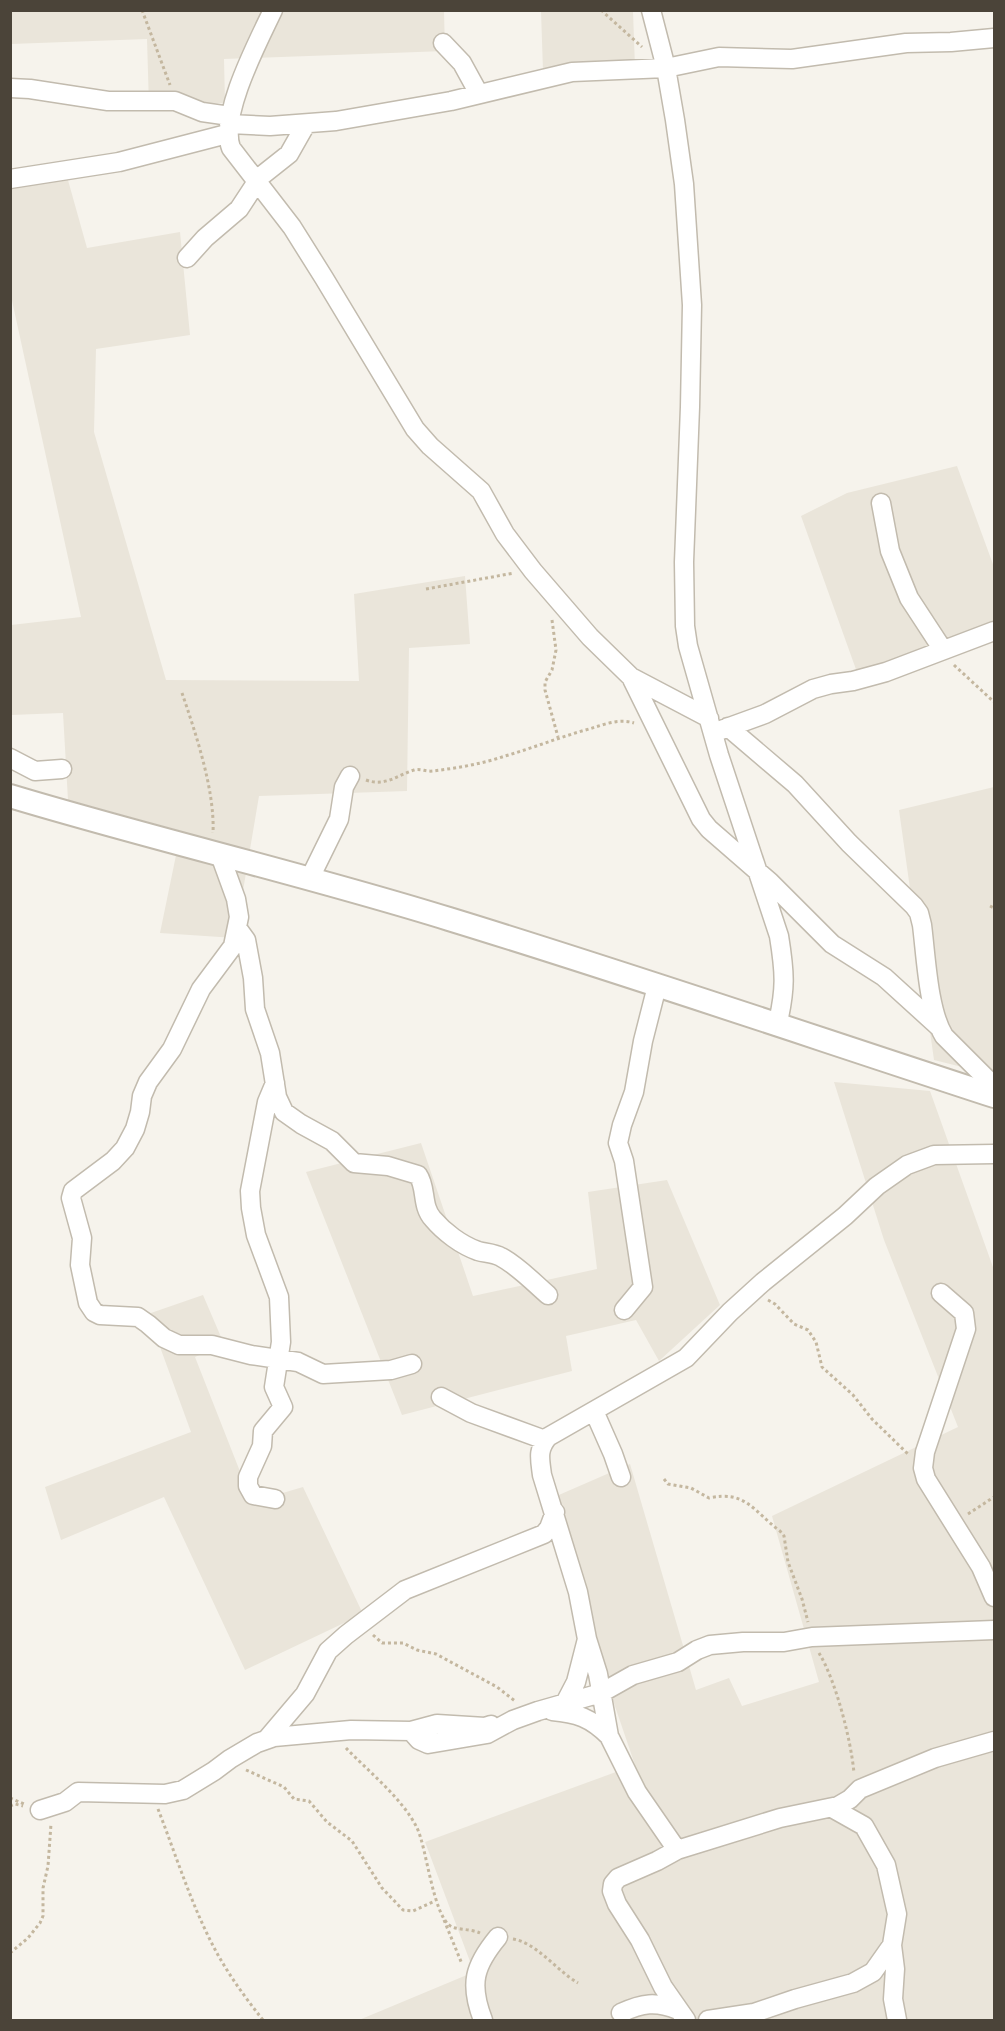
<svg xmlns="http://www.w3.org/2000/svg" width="1005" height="2031" font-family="Barlow,sans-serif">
<rect width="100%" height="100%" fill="#f6f3ec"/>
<path fill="#eae5da" d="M 10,11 L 444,11 L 445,51 L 224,59 L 225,103 L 149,106 L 147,39 L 11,44 Z
M 541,11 L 633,11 L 635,68 L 543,71 Z
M 66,173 L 87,248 L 180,232 L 190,335 L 96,349 L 94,432 L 166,680 L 359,681 L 354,594 L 465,576 L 470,644 L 409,648 L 407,791 L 259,796 L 235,938 L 160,933 L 181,831 L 68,800 L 63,713 L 11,715 L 11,625 L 81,617 L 11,296 L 10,186 Z
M 957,466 L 994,567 L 994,641 L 858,675 L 801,516 L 847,493 Z
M 994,787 L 994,1075 L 934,1060 L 899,810 Z
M 834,1082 L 930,1091 L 994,1270 L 994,2020 L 359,2020 L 474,1972 L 425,1842 L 635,1765 L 545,1501 L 630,1464 L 696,1690 L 729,1678 L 742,1706 L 819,1682 L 772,1516 L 958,1427 L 884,1240 Z
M 421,1143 L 473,1296 L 597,1269 L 588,1192 L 667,1180 L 720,1305 L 659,1361 L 636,1320 L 566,1336 L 572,1371 L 402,1415 L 306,1172 Z
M 203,1295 L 224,1344 L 195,1357 L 252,1502 L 303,1487 L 363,1614 L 245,1670 L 164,1497 L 61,1540 L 45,1487 L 191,1432 L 148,1314 Z"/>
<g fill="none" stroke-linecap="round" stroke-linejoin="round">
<defs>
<path id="minor" d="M 273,10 C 258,42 219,115 231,148 L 292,227 L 324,278 L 415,429 L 430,446 L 481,491 L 505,534 L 533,571 L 590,637 L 631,677 L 709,718
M 651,10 L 666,68 L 675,120 L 684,184 L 692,305 L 690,407 L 684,562 L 685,626 L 688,646 L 719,755 L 779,936 C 785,973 786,989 777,1026
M 443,43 L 462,63 L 479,94
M 10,88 L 30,89 L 108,101 L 175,101 L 202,112 L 230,116
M 229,124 L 270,126 L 336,121 L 451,101 L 572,72 L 666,68 L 719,57 L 792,59 L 906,43 L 951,42 L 994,38
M 10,179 L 119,162 L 227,134
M 187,258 L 205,238 L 239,209 L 260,177 L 289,154 L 306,124
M 881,503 L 890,551 L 909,598 L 943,650
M 631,677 L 701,819 L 709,829 L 770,882 L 832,944 L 884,977 L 939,1027
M 728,727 L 795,784 L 849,843 L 914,906 L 919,913 L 922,925 C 926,956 928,1010 944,1036 L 994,1086
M 721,730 L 765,714 L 813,689 L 831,684 L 853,681 L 886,672 L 994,631
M 10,758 L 35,771 L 62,769
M 220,855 L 236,899 L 239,917 L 233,946 L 201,989 L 172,1049 L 148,1082 L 142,1096 L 140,1112 L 135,1129 L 125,1148 L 113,1161 L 73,1191 L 71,1198 L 82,1238 L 80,1265 L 88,1303 L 94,1312 L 100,1315 L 138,1317 L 148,1324 L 164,1338 L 179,1345 L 212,1345 L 251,1355 L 298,1362 L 323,1374 L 391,1370 L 412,1364
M 309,880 L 339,819 L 344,787 L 350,776
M 238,929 L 246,940 L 253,978 L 255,1009 L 270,1053 L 277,1097 L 284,1112 L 301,1124 L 332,1141 L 354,1163 L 388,1166 L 418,1175 C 427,1188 421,1206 433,1219 C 444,1232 461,1245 478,1251 C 485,1253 494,1253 501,1257 C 518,1266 533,1282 548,1295
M 941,1293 L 964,1313 L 966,1329 L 925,1452 L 923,1468 L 926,1479 L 981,1567 L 994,1597
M 624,1310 L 643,1287 L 624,1161 L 618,1143 L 622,1125 L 634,1092 L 643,1041 L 657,986
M 441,1397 L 471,1413 L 545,1440
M 594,1411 L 613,1454 L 621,1477
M 275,1499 L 253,1495 L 248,1486 L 248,1477 L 262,1446 L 263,1431 L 283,1407 L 274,1387 L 281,1342 L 279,1297 L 256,1235 L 251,1208 L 250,1191 L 267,1102 L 275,1083
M 564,1705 L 576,1682 L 587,1639
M 552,1711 C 577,1713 591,1718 609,1736
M 411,1731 L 419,1740 L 428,1744 L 487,1734 L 513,1720 L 538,1711 L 601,1693 L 633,1675 L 678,1662 L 697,1650 L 710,1645 L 743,1642 L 784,1642 L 812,1637 L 994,1630
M 266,1740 L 305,1694 L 328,1651 L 346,1635 L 405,1590 L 544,1534 L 549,1528 L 555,1512
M 832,1808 L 864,1826 L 886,1865 L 897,1914 L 892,1945 L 895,1969 L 893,1999 L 897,2020
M 40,1810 L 65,1802 L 78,1792 L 165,1794 L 183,1790 L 214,1771 L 230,1759 L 257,1743 L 274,1737 L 351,1730 L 411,1731 L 437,1724 L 485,1727 L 491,1725
M 677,1850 L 637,1792 L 609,1736 L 598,1674 L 587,1639 L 578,1592 L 542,1475 C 540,1459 537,1450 548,1437 L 686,1358 L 730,1312 L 763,1282 L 845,1216 L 877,1186 L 907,1165 L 934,1155 L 994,1154
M 621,2013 C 642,2003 656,2001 678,2010
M 483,2020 C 469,1984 474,1966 498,1937
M 686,2020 L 663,1987 L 640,1940 L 617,1904 L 612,1891 L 613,1884 L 618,1878 L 657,1861 L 677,1850 L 780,1818 L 838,1806 L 850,1799 L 860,1789 L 935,1758 L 994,1741
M 708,2020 L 754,2013 L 795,1999 L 853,1983 L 873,1972 L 892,1945"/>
<path id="tertiary" d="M 10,796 C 156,840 304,874 449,919 C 632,975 813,1037 994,1096"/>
</defs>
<use href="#minor" stroke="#c2bbae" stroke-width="21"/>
<use href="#tertiary" stroke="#c2bbae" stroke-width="26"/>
<path stroke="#c4b79f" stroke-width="3" stroke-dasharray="3 3" stroke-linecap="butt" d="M 142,10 L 170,85
M 601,10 L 642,47
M 426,589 L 514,573
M 552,620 L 556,650 L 552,670 L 545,682 L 545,690 L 558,737
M 954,665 L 994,702
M 182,693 C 196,734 215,791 213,833
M 366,780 C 385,787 398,775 414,770 C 420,768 426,772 433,771 C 457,768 482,764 505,756 C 533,748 560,737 589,729 C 603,725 618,718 634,723
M 990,906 L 994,908
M 768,1300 L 775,1304 L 794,1324 L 808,1330 L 816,1342 L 822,1367 L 853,1395 L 872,1419 L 909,1455
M 664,1479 L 668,1484 L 691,1488 L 709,1498 C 746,1490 753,1511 780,1531 L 784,1536 L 788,1562 L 802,1599 L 808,1622
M 968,1514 L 994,1497
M 373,1635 L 382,1643 L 403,1643 L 417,1650 L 436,1654 L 497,1687 L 515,1701
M 819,1653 C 836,1681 851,1740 854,1773
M 346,1748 C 368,1771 403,1799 417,1828 C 427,1848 433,1918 452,1927 C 460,1930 471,1929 480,1933
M 246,1770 L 284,1787 L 294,1799 L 309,1801 L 327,1822 L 352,1841 L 382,1888 L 403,1910 L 413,1911 L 435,1901
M 10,1798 L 24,1804
M 10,1806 L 15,1804 L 23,1806
M 158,1809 C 177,1858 193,1910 218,1955 C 231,1978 247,2000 263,2020
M 444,1920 L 462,1964
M 513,1939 C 537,1943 557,1971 578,1983
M 10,1953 L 28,1938 L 40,1923 L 43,1916 L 43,1888 L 48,1866 L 51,1824"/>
<use href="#minor" stroke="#fff" stroke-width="18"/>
<use href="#tertiary" stroke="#fff" stroke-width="22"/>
</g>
<rect width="1005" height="2031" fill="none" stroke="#4b4439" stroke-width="24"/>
</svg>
